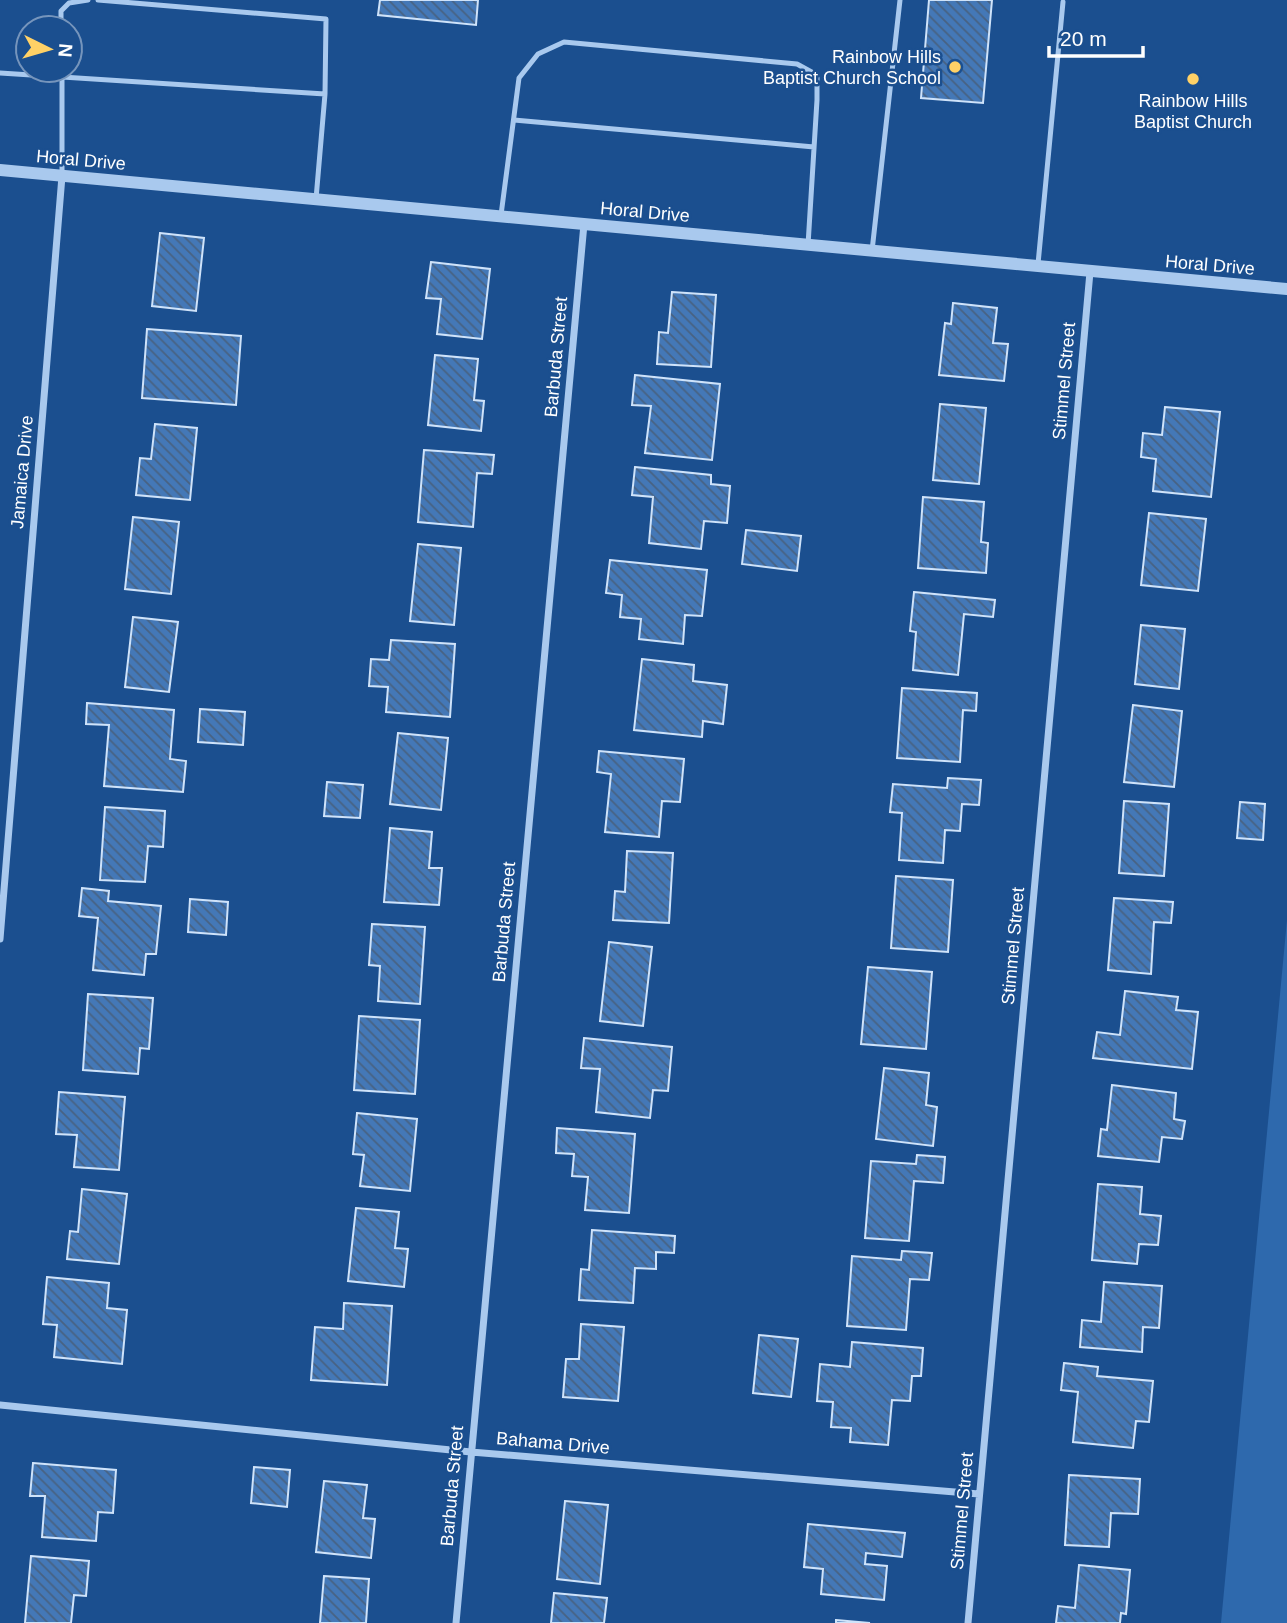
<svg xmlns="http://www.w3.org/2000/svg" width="1287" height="1623" font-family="Helvetica,sans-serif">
<defs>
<pattern id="building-back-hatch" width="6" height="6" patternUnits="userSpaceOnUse" patternTransform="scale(1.75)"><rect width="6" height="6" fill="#4478b7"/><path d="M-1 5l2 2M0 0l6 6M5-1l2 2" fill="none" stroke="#486282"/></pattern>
</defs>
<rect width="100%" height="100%" fill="#1b4f8f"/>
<path fill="#2e69ad" d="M 1287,920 L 1287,1623 L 1221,1623 Z"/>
<path fill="url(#building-back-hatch)" stroke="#cfe3fa" stroke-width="2" d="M 380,0 L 478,0 L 476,25 L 378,15 Z
M 929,0 L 992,0 L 983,103 L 921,98 Z
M 160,233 L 204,238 L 196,311 L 152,306 Z
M 431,262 L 490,269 L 482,339 L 437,334 L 441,299 L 426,298 Z
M 672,292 L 716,295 L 711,367 L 657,364 L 659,332 L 668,333 Z
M 953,303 L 997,308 L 993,343 L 1008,344 L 1004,381 L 939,375 L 945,323 L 951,324 Z
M 147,329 L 241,336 L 236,405 L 142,398 Z
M 435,355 L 478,359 L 474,400 L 484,401 L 481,431 L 428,425 Z
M 635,375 L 720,384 L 712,460 L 645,453 L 651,406 L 632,405 Z
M 940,404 L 986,408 L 979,484 L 933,480 Z
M 1165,407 L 1220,412 L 1211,497 L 1153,491 L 1156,459 L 1141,457 L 1143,433 L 1162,435 Z
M 155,424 L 197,428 L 190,500 L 136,495 L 140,458 L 151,459 Z
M 424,450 L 494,455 L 492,474 L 477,473 L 473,527 L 418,522 Z
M 635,467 L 711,475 L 711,484 L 730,486 L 727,523 L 704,521 L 701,549 L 649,543 L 653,497 L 632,495 Z
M 923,497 L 984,502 L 981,542 L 988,543 L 986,573 L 918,568 Z
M 1149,513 L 1206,519 L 1198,591 L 1141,585 Z
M 133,517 L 179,522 L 171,594 L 125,589 Z
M 746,530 L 801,536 L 797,571 L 742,564 Z
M 418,544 L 461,548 L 454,625 L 410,621 Z
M 610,560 L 707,570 L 702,616 L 685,615 L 683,644 L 639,639 L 641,619 L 620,617 L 622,595 L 606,593 Z
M 914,592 L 995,600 L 993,617 L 964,614 L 958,675 L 913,670 L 916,632 L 910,631 Z
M 133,617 L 178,622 L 169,692 L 125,687 Z
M 1141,625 L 1185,629 L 1179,689 L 1135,684 Z
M 391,640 L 455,644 L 450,717 L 386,712 L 388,687 L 369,686 L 371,659 L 389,660 Z
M 642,659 L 694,665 L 693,681 L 727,685 L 723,724 L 703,721 L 702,737 L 634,730 Z
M 902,688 L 977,693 L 976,711 L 963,710 L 960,762 L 897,758 Z
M 87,703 L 174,710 L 170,759 L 186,761 L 183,792 L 104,786 L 109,725 L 86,724 Z
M 1133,705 L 1182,711 L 1174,787 L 1124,782 Z
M 200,709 L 245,712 L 243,745 L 198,742 Z
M 398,733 L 448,738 L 441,810 L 390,804 Z
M 599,751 L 684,759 L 680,802 L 662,801 L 659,837 L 605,832 L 611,774 L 597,772 Z
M 948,778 L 981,780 L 979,805 L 962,804 L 960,831 L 945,830 L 943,863 L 899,860 L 902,813 L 890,812 L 893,784 L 947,788 Z
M 327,782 L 363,785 L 360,818 L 324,816 Z
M 1124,801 L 1169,804 L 1164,876 L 1119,873 Z
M 1240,802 L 1265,804 L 1263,840 L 1237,838 Z
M 105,807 L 165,811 L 163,847 L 148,846 L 145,882 L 100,880 Z
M 390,828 L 432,832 L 429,868 L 442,868 L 439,905 L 384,902 Z
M 627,851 L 673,853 L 669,923 L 613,920 L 615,891 L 625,892 Z
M 896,876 L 953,880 L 948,952 L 891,948 Z
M 82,888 L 109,891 L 108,901 L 161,906 L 156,954 L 146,954 L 144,975 L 93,970 L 98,918 L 79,916 Z
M 1114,898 L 1173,902 L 1171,923 L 1154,922 L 1151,974 L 1108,970 Z
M 190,899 L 228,902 L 226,935 L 188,932 Z
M 372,924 L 425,927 L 420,1004 L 378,1001 L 380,966 L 369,965 Z
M 609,942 L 652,947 L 643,1026 L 600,1021 Z
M 868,967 L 932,972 L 926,1049 L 861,1044 Z
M 1125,991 L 1178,997 L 1176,1010 L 1198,1012 L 1192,1069 L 1093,1058 L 1097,1032 L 1120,1035 Z
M 88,994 L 153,998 L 149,1049 L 140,1048 L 138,1074 L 83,1070 Z
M 359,1016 L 420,1020 L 415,1094 L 354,1090 Z
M 584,1038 L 672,1047 L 668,1091 L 653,1090 L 650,1118 L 596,1112 L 600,1069 L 581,1068 Z
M 884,1068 L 929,1073 L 926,1105 L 937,1107 L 933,1146 L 876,1139 Z
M 1112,1085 L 1176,1093 L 1174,1119 L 1185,1121 L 1182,1139 L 1162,1137 L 1159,1162 L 1098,1156 L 1101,1129 L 1107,1130 Z
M 59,1092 L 125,1097 L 119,1170 L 74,1167 L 77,1135 L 56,1134 Z
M 357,1113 L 417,1119 L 410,1191 L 360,1186 L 364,1155 L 353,1154 Z
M 557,1128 L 635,1134 L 629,1213 L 585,1210 L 588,1177 L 572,1176 L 574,1154 L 556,1153 Z
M 917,1155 L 945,1157 L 943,1183 L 914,1181 L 909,1241 L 865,1238 L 871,1161 L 916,1164 Z
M 1098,1184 L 1142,1187 L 1140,1214 L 1161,1216 L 1158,1245 L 1139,1244 L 1137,1264 L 1092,1260 Z
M 82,1189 L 127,1194 L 119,1264 L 67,1259 L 70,1231 L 78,1232 Z
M 356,1208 L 399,1212 L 395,1248 L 408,1249 L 404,1287 L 348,1281 Z
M 592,1230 L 675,1236 L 674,1253 L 656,1252 L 656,1269 L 635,1268 L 633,1303 L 579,1300 L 581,1269 L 589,1270 Z
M 902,1251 L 932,1253 L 929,1280 L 910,1279 L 906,1330 L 847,1326 L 852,1256 L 901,1260 Z
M 47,1277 L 109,1283 L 107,1308 L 127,1310 L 122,1364 L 54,1357 L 57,1325 L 43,1324 Z
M 1104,1282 L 1162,1286 L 1159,1328 L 1143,1327 L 1142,1352 L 1080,1347 L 1082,1320 L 1101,1322 Z
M 344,1303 L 392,1306 L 387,1385 L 311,1380 L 315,1327 L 343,1329 Z
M 581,1324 L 624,1327 L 618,1401 L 563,1397 L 566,1359 L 579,1359 Z
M 759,1335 L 798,1339 L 791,1397 L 753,1393 Z
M 852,1342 L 923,1348 L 921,1376 L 912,1376 L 910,1401 L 892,1400 L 888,1445 L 850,1442 L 851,1428 L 831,1427 L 833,1402 L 817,1401 L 820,1364 L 850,1367 Z
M 1064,1363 L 1098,1367 L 1097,1376 L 1153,1381 L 1149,1422 L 1136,1421 L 1133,1448 L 1073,1442 L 1078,1392 L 1061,1390 Z
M 33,1463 L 116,1470 L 113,1513 L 98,1512 L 96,1541 L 42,1537 L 45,1496 L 30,1496 Z
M 254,1467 L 290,1470 L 287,1507 L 251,1503 Z
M 1069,1475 L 1140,1479 L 1138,1514 L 1111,1513 L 1109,1547 L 1065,1545 Z
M 324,1481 L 367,1485 L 363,1518 L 375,1519 L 371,1558 L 316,1552 Z
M 565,1501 L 608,1505 L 600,1584 L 557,1579 Z
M 808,1524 L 905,1533 L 902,1557 L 866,1553 L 865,1564 L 887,1566 L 884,1600 L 821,1594 L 823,1569 L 804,1567 Z
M 31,1556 L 89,1561 L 86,1596 L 74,1595 L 71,1623 L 25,1623 Z
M 1079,1565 L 1130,1570 L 1126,1614 L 1121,1613 L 1120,1623 L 1056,1623 L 1058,1606 L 1075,1608 Z
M 324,1576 L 369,1579 L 366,1623 L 320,1623 Z
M 554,1593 L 607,1598 L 604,1623 L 551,1623 Z
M 836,1620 L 870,1623 L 836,1623 Z"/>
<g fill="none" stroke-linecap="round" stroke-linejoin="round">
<path stroke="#a9c9ee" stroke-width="5" d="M 98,0 L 326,19 L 325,94
M 61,28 L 61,11 L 69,3 L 88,0
M 0,73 L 325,94 L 316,199
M 514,120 L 814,147
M 62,176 L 62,70
M 501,215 L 519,78 L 538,54 L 564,42 L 797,64 L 817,75 L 817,100 L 808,245
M 872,251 L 900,0
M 1038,264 L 1063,2"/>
<path stroke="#a9c9ee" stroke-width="7" d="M 0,939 L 62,176
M 0,1405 L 471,1452 L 979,1494
M 456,1623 L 584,224
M 968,1623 L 1090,272"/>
<path stroke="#a9c9ee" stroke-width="12" d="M 0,170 L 1287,289"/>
</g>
<g fill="#ffd166" stroke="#1b4f8f" stroke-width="2.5">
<circle cx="955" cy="67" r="7"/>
<circle cx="1193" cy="79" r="7"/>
</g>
<g text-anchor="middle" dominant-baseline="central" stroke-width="5" stroke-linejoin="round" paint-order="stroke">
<g font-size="18" fill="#fff" stroke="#1b4f8f" text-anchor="end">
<text x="941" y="57">Rainbow Hills<tspan x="941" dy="21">Baptist Church School</tspan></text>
<text x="1193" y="101" text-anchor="middle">Rainbow Hills<tspan x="1193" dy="21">Baptist Church</tspan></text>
</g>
<g font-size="18" fill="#fff" stroke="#1b4f8f">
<text transform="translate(81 160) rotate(5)">Horal Drive</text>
<text transform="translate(645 212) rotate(5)">Horal Drive</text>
<text transform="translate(1210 265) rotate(5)">Horal Drive</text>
<text transform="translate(556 357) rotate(-85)">Barbuda Street</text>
<text transform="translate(1064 381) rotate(-85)">Stimmel Street</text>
<text transform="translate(22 472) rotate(-85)">Jamaica Drive</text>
<text transform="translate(504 922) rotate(-85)">Barbuda Street</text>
<text transform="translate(1013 946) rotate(-85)">Stimmel Street</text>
<text transform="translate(553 1443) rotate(5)">Bahama Drive</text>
<text transform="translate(452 1486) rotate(-85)">Barbuda Street</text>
<text transform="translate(962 1511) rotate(-85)">Stimmel Street</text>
</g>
</g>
<g transform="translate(49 49) rotate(95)"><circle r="33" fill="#1b4f8f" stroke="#7695bc" stroke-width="2"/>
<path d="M0-5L12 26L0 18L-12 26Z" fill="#ffd166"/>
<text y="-10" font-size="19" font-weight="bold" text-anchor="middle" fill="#ffffff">N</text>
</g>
<path d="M1049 46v10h94v-10" fill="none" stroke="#ffffff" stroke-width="3.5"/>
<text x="1060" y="46" font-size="21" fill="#ffffff" stroke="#1b4f8f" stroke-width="5" paint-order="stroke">20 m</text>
</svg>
